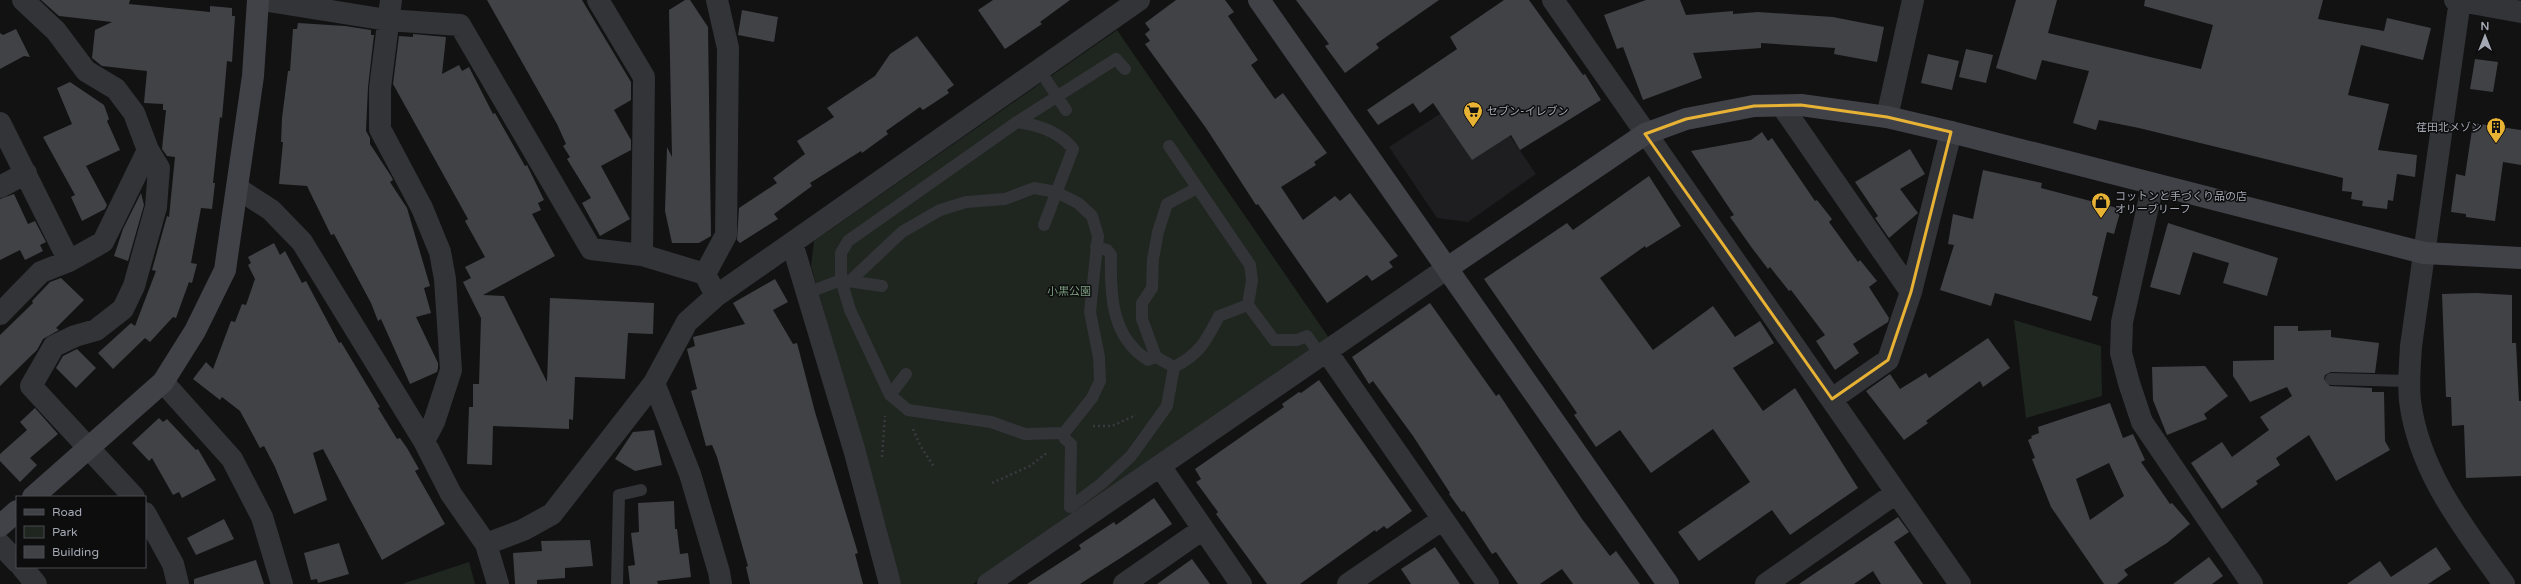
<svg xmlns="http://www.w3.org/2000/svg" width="2521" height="584" font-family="'Varela Round','Noto Sans JP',sans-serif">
<rect width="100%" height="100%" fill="#121213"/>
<path fill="#1e1e20" d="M 1478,89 L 1536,174 L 1468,222 L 1437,218 L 1389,147 Z"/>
<path fill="#1e261f" d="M 1117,30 L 1329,338 L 973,584 L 899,584 L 888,533 L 811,266 L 814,241 Z
M 2014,320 L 2101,346 L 2102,396 L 2026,418 Z
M 469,562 L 475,584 L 402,584 Z"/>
<path fill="#414246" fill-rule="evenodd" d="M 41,0 L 130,0 L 129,4 L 210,12 L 210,6 L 232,8 L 232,16 L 235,16 L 232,62 L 227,61 L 222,118 L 220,117 L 213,183 L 215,183 L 212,209 L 201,208 L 191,263 L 197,264 L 192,283 L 189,282 L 176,318 L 173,317 L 150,342 L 145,338 L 113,369 L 98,353 L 131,323 L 135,326 L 156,271 L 152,270 L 167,216 L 169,217 L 175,157 L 167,156 L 162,149 L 166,110 L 163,110 L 163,104 L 144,103 L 147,71 L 102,66 L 92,58 L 95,30 L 112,22 L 59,16 Z
M 487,0 L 582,0 L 631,82 L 631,100 L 614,110 L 631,140 L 631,150 L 601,166 L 630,219 L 600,236 L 582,203 L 591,198 L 567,159 L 570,157 L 563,146 L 566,144 L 557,124 Z
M 685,0 L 690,0 L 708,27 L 711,236 L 699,243 L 672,243 L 665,211 L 667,147 L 672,157 L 669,10 Z
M 993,0 L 1070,0 L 1040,22 L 1042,24 L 1005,49 L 978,10 Z
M 1176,0 L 1225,0 L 1234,12 L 1228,16 L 1258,60 L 1251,65 L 1275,99 L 1283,93 L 1327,153 L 1314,162 L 1316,165 L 1281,187 L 1303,220 L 1335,196 L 1340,201 L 1350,193 L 1398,256 L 1389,262 L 1393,267 L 1372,281 L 1367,275 L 1327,303 L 1258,204 L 1256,205 L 1206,128 L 1145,44 L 1150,41 L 1145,34 L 1150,30 L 1145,23 Z
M 1296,0 L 1439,0 L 1376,44 L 1379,48 L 1345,73 L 1325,46 L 1329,44 Z
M 1504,0 L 1529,0 L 1583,75 L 1585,74 L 1601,100 L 1520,150 L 1511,135 L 1472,160 L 1433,103 L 1420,113 L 1413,103 L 1378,125 L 1367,110 L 1457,49 L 1450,37 Z
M 1646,0 L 1680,0 L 1686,15 L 1733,11 L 1733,14 L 1758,12 L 1833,17 L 1884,27 L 1877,62 L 1834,54 L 1835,48 L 1761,43 L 1761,48 L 1693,53 L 1702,78 L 1643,100 L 1623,47 L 1617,49 L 1604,15 Z
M 2016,0 L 2057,0 L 2048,33 L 2201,69 L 2213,25 L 2144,6 L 2145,0 L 2323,0 L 2318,19 L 2384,31 L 2387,18 L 2431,28 L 2423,60 L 2361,45 L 2348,95 L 2389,104 L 2378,150 L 2417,155 L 2415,177 L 2397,174 L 2393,201 L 2388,200 L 2387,209 L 2362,206 L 2363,201 L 2351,199 L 2352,192 L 2342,191 L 2343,178 L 2139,128 L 2099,120 L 2096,130 L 2073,123 L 2089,71 L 2042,60 L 2036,80 L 1996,68 Z
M 742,10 L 778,17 L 774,42 L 738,35 Z
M 298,23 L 345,26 L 371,30 L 371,35 L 374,35 L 368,87 L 366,131 L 370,138 L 370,144 L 391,176 L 393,180 L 390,182 L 407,208 L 430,286 L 424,288 L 431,313 L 416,317 L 438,363 L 438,368 L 437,372 L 410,384 L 381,319 L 378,321 L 371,303 L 334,234 L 331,235 L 307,186 L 279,184 L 283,142 L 281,142 L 282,118 L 288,71 L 290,71 L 293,29 L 297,29 Z
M 16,29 L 30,57 L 24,56 L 0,69 L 0,33 L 3,35 Z
M 413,34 L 446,37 L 442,74 L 459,65 L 462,71 L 469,67 L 493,114 L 495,113 L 525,166 L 527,165 L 544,200 L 538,203 L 541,210 L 532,214 L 555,256 L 483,295 L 504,296 L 547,382 L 550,298 L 654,303 L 653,334 L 628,333 L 625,379 L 575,377 L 573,420 L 569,419 L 569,429 L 493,426 L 492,465 L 467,464 L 469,407 L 473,407 L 473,384 L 479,384 L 481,318 L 463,282 L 471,278 L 465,267 L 485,257 L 465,221 L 468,219 L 393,84 L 399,36 L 413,37 Z
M 917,36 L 954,85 L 947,90 L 949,93 L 923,110 L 920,107 L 886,131 L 888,134 L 862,153 L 861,151 L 810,183 L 812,186 L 774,214 L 778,219 L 740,243 L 737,240 L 739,208 L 777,183 L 773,178 L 805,154 L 797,141 L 834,117 L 827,108 L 875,76 L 890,54 Z
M 1966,49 L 1993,55 L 1986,83 L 1959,77 Z
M 1928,54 L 1959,61 L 1952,90 L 1921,83 Z
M 2475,59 L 2498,62 L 2493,92 L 2470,89 Z
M 70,82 L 104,105 L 109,119 L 107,121 L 120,150 L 86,166 L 107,205 L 105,209 L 82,221 L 71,197 L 75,195 L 43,137 L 72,124 L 57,88 Z
M 2473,123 L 2521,130 L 2521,165 L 2503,162 L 2495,221 L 2466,217 L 2466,214 L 2451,212 L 2456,174 L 2465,176 Z
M 1762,132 L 1768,141 L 1772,138 L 1815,201 L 1817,200 L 1832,219 L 1829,222 L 1858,262 L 1860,260 L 1877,281 L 1869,287 L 1889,318 L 1888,322 L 1853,344 L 1859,353 L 1835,370 L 1816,341 L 1825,335 L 1791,290 L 1789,291 L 1770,267 L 1768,269 L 1752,248 L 1730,217 L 1734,215 L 1691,151 L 1751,140 Z
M 1910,149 L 1925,174 L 1900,189 L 1918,213 L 1889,238 L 1875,218 L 1878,216 L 1855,182 Z
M 1983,170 L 2042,183 L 2041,188 L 2121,209 L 2114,234 L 2107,232 L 2092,295 L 2098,297 L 2091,321 L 1995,293 L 1991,306 L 1940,290 L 1954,245 L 1948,244 L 1953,214 L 1973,219 Z
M 1649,176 L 1681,226 L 1646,248 L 1645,246 L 1600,278 L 1653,350 L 1713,306 L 1735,337 L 1760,321 L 1774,343 L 1733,368 L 1763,411 L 1795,388 L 1858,488 L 1790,535 L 1772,510 L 1699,561 L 1678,532 L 1750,482 L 1713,429 L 1651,473 L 1620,430 L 1596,447 L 1574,415 L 1577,413 L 1484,279 L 1567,223 L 1573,230 Z
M 141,193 L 144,205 L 128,261 L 114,256 L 123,229 Z
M 14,194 L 28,224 L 35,221 L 46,242 L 40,245 L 43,251 L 25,260 L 20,250 L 0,260 L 0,199 Z
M 2168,223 L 2278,258 L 2267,296 L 2223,283 L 2229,263 L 2193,252 L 2180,295 L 2150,287 Z
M 274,243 L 280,255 L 285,251 L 302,283 L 306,281 L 339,343 L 341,342 L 380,407 L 378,408 L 397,439 L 400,438 L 407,448 L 419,469 L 415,471 L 445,524 L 382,560 L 323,449 L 313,453 L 327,500 L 294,514 L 275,467 L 264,446 L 260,448 L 240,411 L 222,397 L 220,400 L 193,379 L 206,362 L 213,369 L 231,321 L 235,322 L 242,304 L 246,305 L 255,279 L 248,265 L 251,263 L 248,257 Z
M 61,278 L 84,300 L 56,328 L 59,330 L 43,339 L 37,350 L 0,386 L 0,335 L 33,303 L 32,301 L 50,282 Z
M 775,279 L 788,302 L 773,310 L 793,344 L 797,343 L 815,412 L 858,553 L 855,554 L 863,584 L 750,584 L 746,567 L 748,566 L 717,457 L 712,445 L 706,446 L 691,391 L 697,389 L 687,349 L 695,346 L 693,337 L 745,324 L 733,303 Z
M 2476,293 L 2512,295 L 2512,343 L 2516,343 L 2519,401 L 2521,401 L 2521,476 L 2466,478 L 2464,425 L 2452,426 L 2451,397 L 2446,397 L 2442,294 Z
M 1430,303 L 1496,396 L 1499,394 L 1582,519 L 1610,556 L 1616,551 L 1640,584 L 1573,584 L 1562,569 L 1540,584 L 1518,584 L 1496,552 L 1492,554 L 1464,511 L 1462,512 L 1449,494 L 1450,493 L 1413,436 L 1373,381 L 1369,384 L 1352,357 Z
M 2274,326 L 2298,326 L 2298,331 L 2331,330 L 2331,337 L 2379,343 L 2375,373 L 2331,372 L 2325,375 L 2324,379 L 2330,386 L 2372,388 L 2372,392 L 2384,392 L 2385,441 L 2390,450 L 2336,481 L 2309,435 L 2276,458 L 2280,465 L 2256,481 L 2258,484 L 2222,509 L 2191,463 L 2222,442 L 2232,457 L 2269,430 L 2260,417 L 2292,396 L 2287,387 L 2250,402 L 2233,376 L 2233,361 L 2274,360 Z
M 1988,338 L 2010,368 L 1983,387 L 1980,381 L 1926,421 L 1928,423 L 1904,440 L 1866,391 L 1890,374 L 1900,389 L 1926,373 L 1929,378 Z
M 77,349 L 96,368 L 76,388 L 56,368 L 63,356 Z
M 2205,366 L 2228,396 L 2204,414 L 2207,419 L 2167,435 L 2153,400 L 2152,367 Z
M 1319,380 L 1412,511 L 1387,529 L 1384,526 L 1376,532 L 1375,530 L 1300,584 L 1267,584 L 1216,514 L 1218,512 L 1196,482 L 1201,479 L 1195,469 L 1284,407 L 1282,404 L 1299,392 L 1301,393 Z
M 2110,403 L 2123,438 L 2133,434 L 2145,460 L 2141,462 L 2170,504 L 2172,503 L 2190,524 L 2167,543 L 2124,570 L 2128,575 L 2117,584 L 2104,584 L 2051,507 L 2032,459 L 2035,458 L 2028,440 L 2032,438 L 2031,436 L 2039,433 L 2038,427 ZM 2109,463 L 2124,496 L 2090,520 L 2076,479 Z
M 35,408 L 58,434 L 30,458 L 37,465 L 20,482 L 0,461 L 0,454 L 27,430 L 20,422 Z
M 159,418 L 163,422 L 167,419 L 196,450 L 198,449 L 216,480 L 182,498 L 179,492 L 173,495 L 152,458 L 149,461 L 132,443 Z
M 654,430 L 662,465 L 635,471 L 615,459 L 633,432 Z
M 1154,498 L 1172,524 L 1122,557 L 1080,584 L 1027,584 L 1081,549 L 1079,545 L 1114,522 L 1116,525 Z
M 674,501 L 675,529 L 677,529 L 680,554 L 688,553 L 691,577 L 657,581 L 658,584 L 630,584 L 628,566 L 635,565 L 631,533 L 639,532 L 638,503 Z
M 1898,517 L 1909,532 L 1894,542 L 1923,584 L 1881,584 L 1873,571 L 1854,584 L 1799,584 Z
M 224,519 L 234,539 L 196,555 L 187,538 Z
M 590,540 L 593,566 L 565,568 L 565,578 L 537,580 L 537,584 L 515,584 L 513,553 L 542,551 L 541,541 Z
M 339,543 L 349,574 L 318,583 L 317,579 L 311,580 L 304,553 Z
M 1435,547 L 1460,584 L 1411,584 L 1401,569 Z
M 2436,547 L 2451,569 L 2428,584 L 2347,584 L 2380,561 L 2391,577 Z
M 2209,557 L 2223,576 L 2212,584 L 2173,584 Z
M 1192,559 L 1210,584 L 1157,584 Z
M 256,560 L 264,584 L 194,584 L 194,579 Z"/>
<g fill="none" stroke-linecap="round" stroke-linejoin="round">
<path stroke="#393a3f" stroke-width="2.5" stroke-dasharray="2 3" stroke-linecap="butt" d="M 1093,426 L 1112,426 L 1136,415
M 913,429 L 920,445 L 934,467
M 882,457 L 885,416
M 992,483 L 1030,466 L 1048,452"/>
<path stroke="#333438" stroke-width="12" d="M 1039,69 L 1066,110
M 1017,122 C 1039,125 1060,132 1073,149 L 1044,225
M 1169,146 L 1250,265 L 1252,280 L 1248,305 L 1219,316 C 1206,341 1200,354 1174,367 L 1156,357 L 1142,319 L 1142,303 L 1152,288 L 1153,259 L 1158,232 L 1167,204 L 1197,188
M 1096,247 L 1107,250 L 1111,255 C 1110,294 1111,337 1148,360 L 1156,357
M 850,281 L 902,232 L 940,210 L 966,202 L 1005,199 L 1034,188 L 1056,192 L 1078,203 L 1092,216 L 1098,236 L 1090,312 L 1099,357 L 1100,381 L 1092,398 L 1064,433 L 1065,439 L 1071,444 L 1070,507 L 1101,484 L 1131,456 L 1167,406 L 1174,367
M 807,293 L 841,280 L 882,286
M 1248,305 L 1274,340 L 1297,340 L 1307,336 L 1321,356
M 2331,379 L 2409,381
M 890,395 L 906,374
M 1064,433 L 1025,434 L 991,422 L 908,410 L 890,395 L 850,310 L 841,280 L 841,253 L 848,241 L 1017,122 L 1116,59 L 1125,69
M 617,584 L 619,495 L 641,490"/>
<path stroke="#333438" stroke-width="22" d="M 262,0 L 387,20 L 460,25 L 591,249 L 642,255 L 705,274 L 716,296
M 391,0 L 380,88 L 380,129 L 422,208 L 440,252 L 445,279 L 451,370 L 434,422 L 424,441
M 598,0 L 644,77 L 642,255
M 1553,0 L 1960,584
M 2455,0 L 2521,12
M 2460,0 L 2411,346 C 2410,365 2408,383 2410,401 C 2419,472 2464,528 2504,584
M 1782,106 L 1911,292
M 1887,117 L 1913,0
M 0,123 L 69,261
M 2153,184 L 2122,322 L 2121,353 L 2129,383 L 2142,422 L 2252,584
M 0,187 L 26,173
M 237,188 L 271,210 L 302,242 L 424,441 L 451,494 L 486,544 L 498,584
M 792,243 L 854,449 L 890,584
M 705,274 L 726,235 L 728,48 L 717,0
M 0,314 L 41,272 L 69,261 L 103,242 L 148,150 L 134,113 L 116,89 L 86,71 L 56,31 L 23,0
M 1327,352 L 1488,584
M 163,382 L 232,459 L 262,517 L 282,584
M 654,383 L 690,474 L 719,572 L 721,584
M 1832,399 L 1888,360 L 1911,292 L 1951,132
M 1160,466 L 1241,584
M 134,497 L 31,386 L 54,346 L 75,336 L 96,330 L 123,309 L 134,286 L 156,207 L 159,168 L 148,150
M 145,513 L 173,564 L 178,584
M 0,544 L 17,562
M 486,544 L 523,530 L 552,514 L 654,383 L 687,322 L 716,296 L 1139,0
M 22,567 L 36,584
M 988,584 L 1449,267
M 1124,584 L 1203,529
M 1348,584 L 1443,519
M 1766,584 L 1896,493"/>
<path stroke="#414248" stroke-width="22" d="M 1259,0 L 1668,584
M 1449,267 L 1645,134 L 1686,119 L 1754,106 L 1801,105 L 1887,117 L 1951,132 L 2424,253 L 2521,258
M 33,497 L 163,382 L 195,331 L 225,270 L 253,76 L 258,0
M 0,526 L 17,511"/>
</g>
<path fill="none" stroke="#e8b334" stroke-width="3" stroke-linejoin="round" d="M 1801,105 L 1887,117 L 1951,132 L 1911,292 L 1888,360 L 1832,399 L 1645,134 L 1686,119 L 1754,106 Z"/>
<defs>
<symbol id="supermarket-pin" viewBox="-11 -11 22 30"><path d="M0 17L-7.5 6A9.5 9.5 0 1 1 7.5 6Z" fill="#e8b334" stroke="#0d0d0e"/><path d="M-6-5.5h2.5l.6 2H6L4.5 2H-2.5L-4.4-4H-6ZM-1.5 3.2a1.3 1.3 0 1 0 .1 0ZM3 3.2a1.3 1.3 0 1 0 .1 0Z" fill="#111"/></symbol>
<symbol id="building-pin" viewBox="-11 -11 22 30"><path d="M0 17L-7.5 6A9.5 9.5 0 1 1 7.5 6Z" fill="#e8b334" stroke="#0d0d0e"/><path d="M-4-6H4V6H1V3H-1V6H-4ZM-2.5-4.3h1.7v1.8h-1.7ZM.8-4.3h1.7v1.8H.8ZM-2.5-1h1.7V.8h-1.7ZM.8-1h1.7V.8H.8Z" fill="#111"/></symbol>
<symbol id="shop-pin" viewBox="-11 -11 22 30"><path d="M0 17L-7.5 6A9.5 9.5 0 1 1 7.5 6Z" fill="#e8b334" stroke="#0d0d0e"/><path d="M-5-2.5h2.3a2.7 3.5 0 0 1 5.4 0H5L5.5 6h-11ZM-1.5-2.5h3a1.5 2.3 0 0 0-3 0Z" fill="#111"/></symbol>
</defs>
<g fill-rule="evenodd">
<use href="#supermarket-pin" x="1462" y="100" width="22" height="30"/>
<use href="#building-pin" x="2485" y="116" width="22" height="30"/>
<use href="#shop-pin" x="2090" y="191" width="22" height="30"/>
</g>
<g text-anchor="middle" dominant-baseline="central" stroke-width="3" stroke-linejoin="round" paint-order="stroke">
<g font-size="11" fill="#a4a8b3" stroke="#0d0d0e" text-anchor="start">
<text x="1487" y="111">セブン-イレブン</text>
<text x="2482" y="127" text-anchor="end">荏田北メゾン</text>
<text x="2115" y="196">コットンと手づくり品の店<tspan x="2115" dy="13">オリーブリーフ</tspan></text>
</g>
<g font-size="11" fill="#7b9d7f" stroke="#0d0d0e">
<text x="1069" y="291">小黒公園</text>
</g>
</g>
<rect x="16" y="496" width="130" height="72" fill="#0d0d0e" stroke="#494b50"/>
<rect x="24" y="509" width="20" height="6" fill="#414248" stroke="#494b50"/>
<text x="52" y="516" font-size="12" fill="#a4a8b3">Road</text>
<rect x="24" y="526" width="20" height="12" fill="#1e261f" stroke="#494b50"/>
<text x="52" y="536" font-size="12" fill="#a4a8b3">Park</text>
<rect x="24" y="546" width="20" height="12" fill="#414246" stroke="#494b50"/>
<text x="52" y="556" font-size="12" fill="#a4a8b3">Building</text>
<g transform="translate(2485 36)" stroke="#0d0d0e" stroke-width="3" paint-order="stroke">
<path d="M0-3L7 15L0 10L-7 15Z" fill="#a4a8b3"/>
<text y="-6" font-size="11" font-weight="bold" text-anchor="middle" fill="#a4a8b3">N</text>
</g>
</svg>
